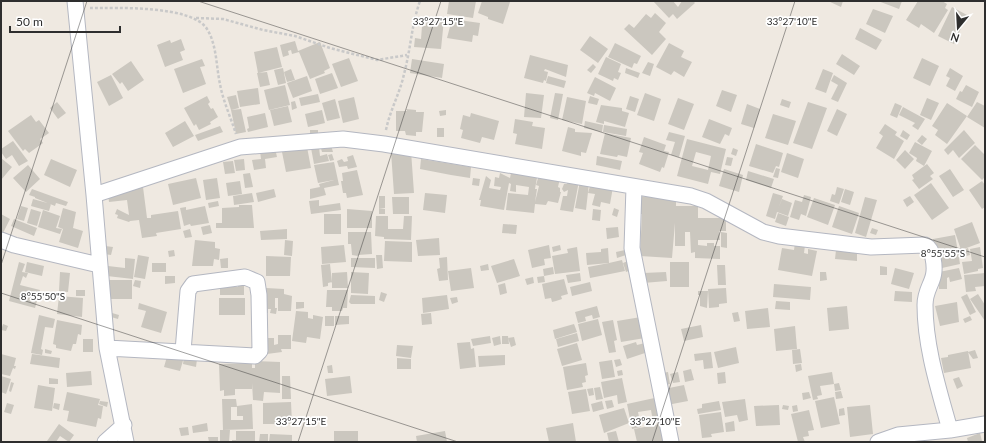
<svg xmlns="http://www.w3.org/2000/svg" width="986" height="443" font-family="Lato,sans-serif">
<rect width="100%" height="100%" fill="#efe9e1"/>
<path fill="#cbc7bf" fill-rule="evenodd" d="M 449,1 L 476,1 L 473,18 L 447,14 Z
M 482,1 L 510,2 L 503,24 L 488,19 L 488,17 L 478,13 Z
M 653,1 L 673,1 L 678,7 L 682,1 L 693,1 L 695,3 L 677,19 L 673,14 L 669,18 Z
M 828,1 L 843,1 L 841,7 Z
M 878,1 L 902,1 L 899,9 Z
M 918,1 L 942,1 L 947,4 L 945,8 L 948,10 L 934,33 L 921,24 L 919,28 L 906,20 Z
M 952,7 L 967,15 L 954,44 L 938,36 Z
M 873,9 L 893,16 L 885,33 L 866,24 Z
M 655,13 L 666,23 L 659,32 L 666,39 L 652,55 L 624,29 L 629,24 L 634,28 L 646,14 L 651,18 Z
M 426,17 L 444,19 L 441,49 L 414,47 L 415,38 L 421,39 L 422,26 L 426,26 Z
M 452,19 L 480,23 L 478,36 L 473,35 L 472,42 L 447,38 Z
M 860,28 L 882,40 L 876,50 L 855,39 Z
M 590,36 L 608,49 L 598,63 L 580,50 Z
M 181,39 L 185,50 L 180,52 L 183,60 L 165,67 L 157,45 L 170,40 L 171,43 Z
M 295,41 L 298,51 L 320,42 L 330,68 L 324,71 L 325,73 L 310,79 L 299,52 L 292,54 L 291,50 L 288,51 L 289,55 L 283,57 L 280,45 Z
M 615,43 L 641,56 L 637,64 L 634,63 L 632,68 L 608,57 Z
M 669,43 L 684,51 L 681,57 L 692,62 L 684,77 L 674,71 L 671,75 L 656,67 Z
M 277,47 L 282,67 L 258,73 L 254,52 Z
M 842,54 L 860,66 L 854,75 L 836,64 Z
M 530,55 L 568,65 L 566,77 L 545,69 L 544,71 L 548,72 L 546,81 L 544,80 L 543,83 L 524,78 Z
M 606,57 L 621,64 L 618,72 L 621,73 L 618,80 L 614,78 L 613,81 L 598,74 Z
M 349,58 L 358,81 L 341,87 L 332,64 Z
M 922,58 L 939,66 L 930,86 L 913,78 Z
M 202,59 L 205,66 L 200,67 L 206,84 L 183,93 L 174,69 Z
M 412,59 L 444,64 L 442,78 L 410,73 Z
M 131,61 L 144,80 L 128,91 L 122,82 L 120,84 L 112,74 Z
M 648,62 L 654,64 L 650,76 L 642,73 Z
M 593,64 L 596,67 L 591,73 L 587,70 Z
M 283,68 L 286,83 L 278,85 L 274,70 Z
M 626,68 L 640,73 L 638,78 L 625,73 Z
M 950,68 L 963,76 L 955,91 L 946,86 L 950,78 L 946,76 Z
M 291,69 L 295,80 L 287,82 L 284,72 Z
M 823,69 L 833,73 L 826,93 L 815,89 Z
M 267,72 L 270,85 L 260,87 L 257,73 Z
M 332,73 L 338,88 L 320,94 L 315,79 Z
M 111,75 L 123,98 L 109,106 L 97,82 Z
M 834,75 L 847,83 L 838,102 L 831,99 L 838,85 L 831,81 Z
M 307,76 L 312,91 L 293,98 L 287,83 Z
M 548,76 L 566,81 L 564,88 L 546,83 Z
M 595,77 L 616,88 L 610,101 L 595,93 L 594,96 L 587,93 Z
M 285,85 L 290,105 L 269,110 L 264,90 Z
M 966,85 L 979,92 L 972,107 L 956,99 L 960,91 L 962,92 Z
M 258,88 L 260,104 L 240,107 L 237,91 Z
M 722,90 L 737,95 L 731,112 L 716,106 Z
M 526,93 L 544,95 L 541,118 L 524,117 Z
M 555,93 L 563,94 L 558,120 L 550,118 Z
M 645,93 L 661,99 L 654,121 L 637,115 Z
M 318,94 L 320,102 L 301,106 L 299,98 Z
M 236,95 L 239,108 L 231,110 L 227,97 Z
M 207,96 L 210,102 L 208,104 L 211,109 L 213,108 L 218,117 L 210,122 L 211,124 L 199,130 L 196,124 L 194,126 L 184,108 Z
M 590,96 L 599,99 L 597,105 L 588,103 Z
M 630,96 L 639,99 L 635,112 L 626,109 Z
M 354,97 L 359,119 L 343,123 L 338,101 Z
M 567,97 L 586,101 L 582,124 L 562,120 Z
M 678,98 L 694,104 L 684,130 L 668,124 Z
M 927,98 L 939,103 L 931,120 L 920,115 Z
M 335,99 L 340,118 L 327,121 L 322,103 Z
M 782,99 L 791,102 L 789,108 L 780,105 Z
M 295,101 L 297,108 L 292,110 L 291,102 Z
M 57,102 L 66,113 L 58,119 L 50,108 Z
M 808,102 L 827,108 L 812,149 L 793,143 Z
M 977,102 L 985,106 L 985,128 L 967,117 Z
M 895,103 L 902,106 L 897,118 L 890,115 Z
M 947,103 L 967,116 L 947,144 L 935,135 L 938,130 L 932,126 Z
M 747,104 L 760,109 L 754,128 L 741,124 Z
M 601,105 L 622,108 L 622,111 L 629,113 L 625,127 L 604,121 L 604,124 L 596,122 Z
M 288,106 L 292,122 L 274,126 L 270,110 Z
M 903,107 L 925,119 L 918,130 L 912,126 L 915,123 L 899,115 Z
M 241,109 L 246,132 L 236,134 L 231,110 Z
M 406,109 L 416,110 L 416,112 L 424,112 L 422,132 L 416,132 L 416,136 L 406,135 L 405,131 L 396,131 L 396,111 L 407,111 Z
M 837,109 L 847,114 L 837,136 L 827,131 Z
M 322,110 L 325,123 L 308,127 L 305,114 Z
M 446,110 L 446,115 L 440,116 L 439,111 Z
M 265,113 L 268,127 L 248,132 L 247,129 L 249,128 L 247,117 Z
M 471,113 L 499,121 L 494,140 L 482,137 L 480,143 L 461,138 L 463,130 L 460,129 L 463,115 L 470,117 Z
M 773,114 L 796,121 L 788,145 L 765,138 Z
M 31,115 L 36,122 L 39,120 L 49,133 L 40,139 L 43,143 L 29,153 L 25,149 L 23,151 L 8,131 Z
M 515,119 L 533,122 L 532,126 L 545,128 L 542,149 L 515,144 L 517,134 L 513,133 Z
M 709,119 L 732,128 L 729,136 L 725,134 L 720,144 L 702,137 Z
M 185,121 L 194,136 L 173,147 L 165,133 Z
M 585,121 L 603,125 L 602,132 L 584,128 Z
M 885,124 L 897,132 L 895,135 L 904,141 L 894,159 L 876,148 L 883,136 L 879,133 Z
M 604,125 L 627,129 L 626,136 L 603,132 Z
M 220,126 L 223,132 L 198,141 L 195,135 Z
M 568,127 L 575,129 L 575,132 L 592,133 L 586,153 L 581,152 L 581,156 L 562,151 Z
M 437,128 L 444,128 L 444,137 L 437,137 Z
M 310,130 L 318,130 L 318,136 L 310,136 Z
M 903,130 L 910,135 L 907,140 L 900,136 Z
M 964,130 L 975,143 L 959,158 L 953,150 L 948,155 L 944,150 Z
M 669,132 L 685,136 L 679,157 L 671,155 L 675,142 L 666,140 Z
M 605,133 L 631,138 L 627,157 L 618,155 L 617,157 L 600,154 Z
M 922,135 L 927,139 L 922,145 L 917,141 Z
M 644,137 L 666,145 L 664,151 L 669,152 L 664,168 L 662,167 L 660,172 L 639,164 L 643,153 L 639,152 Z
M 687,139 L 726,149 L 720,174 L 711,172 L 708,184 L 677,176 ZM 696,152 L 711,156 L 708,170 L 692,166 Z
M 13,141 L 28,161 L 19,166 L 12,155 L 6,159 L 1,152 L 1,149 Z
M 330,142 L 333,152 L 322,152 L 320,145 Z
M 915,142 L 932,151 L 924,166 L 916,161 L 917,158 L 909,153 Z
M 756,144 L 783,153 L 779,167 L 776,166 L 773,173 L 749,166 Z
M 975,145 L 985,155 L 985,177 L 982,180 L 961,159 Z
M 307,147 L 311,168 L 286,172 L 282,152 Z
M 319,147 L 320,156 L 327,154 L 329,161 L 314,164 L 311,148 Z
M 275,148 L 277,157 L 265,159 L 266,168 L 254,170 L 252,160 L 261,159 L 260,151 Z
M 733,148 L 738,150 L 736,156 L 731,154 Z
M 905,150 L 914,159 L 905,169 L 896,160 Z
M 411,151 L 414,193 L 394,194 L 391,152 Z
M 787,153 L 804,159 L 798,178 L 781,172 Z
M 332,154 L 334,160 L 330,161 L 328,155 Z
M 353,155 L 357,167 L 348,169 L 347,166 L 339,167 L 337,161 L 342,159 L 344,162 L 348,161 L 347,157 Z
M 597,156 L 622,161 L 620,170 L 596,165 Z
M 727,157 L 733,158 L 731,166 L 725,165 Z
M 1,158 L 12,167 L 1,180 Z
M 51,159 L 77,170 L 70,187 L 44,175 Z
M 244,159 L 245,170 L 236,171 L 234,160 Z
M 421,159 L 471,167 L 470,178 L 451,175 L 452,169 L 451,175 L 420,169 Z
M 233,161 L 235,173 L 225,174 L 223,162 Z
M 334,162 L 339,185 L 324,188 L 326,195 L 310,199 L 310,189 L 320,187 L 319,184 L 334,180 L 318,183 L 314,165 Z
M 927,164 L 934,173 L 930,176 L 933,179 L 919,189 L 912,180 L 914,179 L 912,175 Z
M 28,165 L 40,179 L 26,192 L 13,178 Z
M 512,168 L 538,172 L 535,189 L 537,189 L 535,202 L 539,186 L 536,185 L 539,175 L 560,178 L 558,187 L 560,188 L 560,192 L 561,192 L 558,203 L 548,201 L 546,205 L 535,204 L 534,213 L 506,210 L 508,193 L 528,195 L 529,187 L 516,185 L 516,192 L 510,191 L 511,184 L 509,183 L 504,210 L 480,206 L 481,200 L 479,200 L 486,176 L 491,180 L 489,188 L 500,190 L 501,187 L 494,186 L 495,177 L 499,178 L 500,173 L 510,178 Z
M 776,168 L 780,169 L 778,178 L 773,177 Z
M 724,169 L 743,175 L 739,192 L 719,186 Z
M 950,169 L 964,190 L 953,197 L 939,176 Z
M 357,170 L 363,195 L 347,198 L 346,193 L 343,193 L 341,181 L 343,181 L 342,173 Z
M 748,171 L 774,179 L 771,188 L 746,180 Z
M 250,173 L 253,187 L 245,188 L 243,174 Z
M 196,178 L 201,198 L 173,205 L 168,184 Z
M 217,178 L 220,198 L 206,200 L 203,180 Z
M 473,178 L 480,179 L 479,186 L 472,185 Z
M 569,179 L 579,181 L 573,212 L 560,210 L 563,196 L 567,196 L 568,190 L 564,192 L 562,189 L 564,184 L 567,184 Z
M 240,181 L 242,194 L 228,196 L 226,183 Z
M 580,181 L 589,183 L 586,210 L 575,208 Z
M 982,181 L 985,185 L 985,207 L 982,209 L 969,190 Z
M 931,183 L 949,208 L 932,220 L 914,195 Z
M 590,186 L 613,187 L 610,204 L 601,202 L 600,207 L 592,205 L 595,194 L 588,193 Z
M 143,187 L 147,218 L 151,218 L 151,215 L 178,211 L 181,229 L 156,233 L 157,236 L 142,238 L 139,220 L 130,221 L 129,222 L 117,218 L 118,215 L 115,214 L 117,209 L 129,215 L 127,200 L 109,202 L 108,194 L 126,189 Z
M 837,187 L 844,189 L 839,204 L 830,201 L 832,194 L 835,195 Z
M 32,189 L 68,202 L 66,206 L 56,203 L 55,206 L 35,198 L 35,197 L 29,195 Z
M 274,189 L 276,197 L 258,202 L 256,193 Z
M 845,189 L 854,192 L 850,205 L 841,202 Z
M 252,193 L 254,202 L 234,205 L 233,196 Z
M 425,193 L 447,195 L 445,213 L 423,210 Z
M 773,193 L 783,196 L 778,209 L 782,199 L 792,203 L 788,216 L 777,212 L 775,219 L 766,216 Z
M 804,195 L 811,197 L 806,216 L 801,214 L 799,220 L 790,217 L 795,200 L 802,202 Z
M 379,196 L 385,196 L 385,208 L 379,208 Z
M 637,196 L 676,199 L 676,206 L 698,206 L 698,218 L 726,218 L 726,231 L 719,231 L 720,240 L 698,240 L 698,245 L 707,246 L 707,243 L 714,243 L 714,246 L 720,246 L 720,259 L 695,258 L 695,252 L 691,253 L 690,232 L 685,232 L 685,246 L 675,246 L 675,223 L 672,258 L 640,256 L 642,214 L 636,214 Z
M 910,196 L 914,202 L 907,207 L 903,200 Z
M 392,197 L 409,197 L 409,214 L 393,214 Z
M 865,197 L 877,200 L 866,237 L 855,233 Z
M 814,198 L 835,205 L 828,225 L 807,217 Z
M 33,199 L 51,204 L 49,211 L 31,206 Z
M 319,200 L 319,206 L 340,203 L 341,210 L 311,214 L 309,201 Z
M 218,201 L 219,206 L 209,208 L 208,203 Z
M 239,205 L 252,205 L 254,228 L 216,228 L 216,223 L 222,223 L 222,208 L 239,207 Z
M 21,206 L 28,208 L 24,221 L 17,219 Z
M 205,206 L 209,223 L 191,226 L 190,224 L 184,226 L 180,208 L 186,207 L 186,210 Z
M 839,206 L 859,213 L 852,234 L 832,227 Z
M 63,208 L 76,212 L 73,228 L 83,231 L 78,248 L 59,242 L 63,229 L 58,227 Z
M 379,208 L 385,209 L 385,214 L 379,214 Z
M 614,208 L 619,210 L 617,217 L 612,215 Z
M 31,209 L 41,212 L 37,226 L 27,223 Z
M 347,209 L 372,211 L 372,228 L 347,228 Z
M 593,209 L 601,210 L 600,221 L 592,220 Z
M 43,210 L 60,216 L 56,228 L 62,229 L 60,234 L 38,227 Z
M 778,213 L 789,217 L 786,226 L 775,222 Z
M 1,214 L 10,219 L 3,233 L 1,232 Z
M 324,214 L 341,214 L 341,234 L 324,234 Z
M 376,216 L 388,216 L 388,229 L 403,229 L 404,216 L 412,216 L 411,240 L 384,239 L 384,237 L 375,236 Z
M 14,219 L 37,228 L 34,236 L 11,226 Z
M 972,222 L 980,243 L 961,250 L 954,229 Z
M 503,224 L 517,225 L 516,234 L 502,233 Z
M 210,225 L 212,233 L 203,235 L 201,227 Z
M 618,227 L 619,237 L 607,239 L 606,228 Z
M 872,228 L 878,230 L 876,235 L 870,233 Z
M 190,229 L 192,237 L 185,238 L 183,231 Z
M 287,229 L 287,239 L 261,240 L 260,231 Z
M 348,232 L 371,232 L 372,254 L 358,255 L 358,256 L 352,255 L 351,244 L 348,244 Z
M 721,232 L 727,233 L 727,248 L 721,247 Z
M 955,235 L 958,252 L 968,248 L 970,255 L 959,258 L 960,264 L 942,268 L 938,250 L 935,250 L 933,239 Z
M 439,238 L 440,255 L 418,256 L 416,240 Z
M 195,240 L 215,242 L 215,248 L 220,249 L 219,260 L 214,259 L 213,266 L 192,266 Z
M 285,240 L 293,241 L 292,256 L 284,255 Z
M 385,241 L 412,242 L 412,262 L 384,261 Z
M 795,243 L 805,245 L 804,253 L 808,254 L 808,249 L 817,251 L 812,276 L 778,270 L 782,248 L 794,250 Z
M 344,245 L 346,262 L 322,264 L 321,247 Z
M 549,245 L 551,258 L 544,259 L 545,265 L 532,268 L 528,250 Z
M 560,245 L 561,250 L 553,252 L 552,247 Z
M 105,246 L 113,247 L 111,255 L 104,254 Z
M 577,247 L 580,271 L 555,274 L 552,256 L 568,253 L 567,249 Z
M 980,247 L 983,268 L 978,269 L 978,271 L 964,274 L 962,262 L 972,261 L 970,249 Z
M 608,248 L 609,263 L 622,260 L 625,271 L 590,278 L 588,267 L 609,263 L 587,265 L 586,253 L 601,252 L 601,249 Z
M 174,250 L 175,256 L 169,257 L 168,251 Z
M 625,250 L 626,255 L 617,258 L 616,252 Z
M 836,250 L 857,252 L 857,261 L 835,259 Z
M 138,255 L 149,257 L 145,279 L 134,277 Z
M 376,255 L 382,255 L 383,268 L 377,269 Z
M 266,256 L 291,257 L 290,276 L 266,276 Z
M 447,257 L 448,280 L 439,281 L 437,269 L 440,268 L 439,258 Z
M 125,258 L 135,259 L 133,279 L 107,276 L 108,266 L 125,268 Z
M 228,258 L 228,268 L 221,268 L 220,259 Z
M 351,258 L 375,258 L 375,268 L 351,267 Z
M 514,259 L 520,276 L 497,283 L 491,266 Z
M 628,261 L 631,270 L 626,272 L 623,263 Z
M 19,262 L 25,264 L 22,272 L 28,273 L 26,278 L 23,276 L 20,285 L 40,290 L 35,308 L 9,301 Z
M 27,262 L 44,266 L 42,276 L 25,272 Z
M 670,262 L 689,262 L 689,287 L 670,287 Z
M 152,263 L 166,263 L 166,272 L 152,272 Z
M 330,264 L 332,282 L 328,283 L 328,286 L 323,287 L 321,265 Z
M 488,264 L 489,270 L 481,271 L 480,266 Z
M 717,265 L 725,265 L 726,285 L 718,285 Z
M 880,266 L 887,267 L 887,275 L 880,275 Z
M 553,267 L 554,274 L 544,276 L 543,269 Z
M 471,268 L 474,288 L 451,291 L 448,271 Z
M 895,268 L 914,273 L 909,289 L 891,284 Z
M 959,268 L 962,279 L 950,282 L 949,277 L 947,278 L 947,289 L 939,289 L 939,272 Z
M 60,272 L 70,273 L 68,292 L 59,291 Z
M 347,272 L 348,288 L 332,288 L 332,273 Z
M 351,272 L 369,273 L 368,294 L 351,293 Z
M 666,272 L 667,281 L 643,283 L 643,273 Z
M 820,272 L 826,272 L 827,280 L 820,281 Z
M 580,273 L 581,281 L 568,283 L 566,275 Z
M 985,273 L 985,286 L 975,287 L 976,291 L 966,292 L 964,275 Z
M 165,276 L 175,276 L 175,283 L 165,284 Z
M 544,276 L 545,282 L 538,283 L 537,277 Z
M 533,277 L 534,283 L 527,285 L 525,279 Z
M 564,279 L 568,294 L 561,296 L 562,299 L 556,301 L 552,302 L 551,298 L 545,299 L 542,284 Z
M 106,280 L 132,280 L 132,299 L 106,299 Z
M 135,280 L 141,281 L 140,288 L 133,286 Z
M 244,282 L 244,295 L 220,295 L 220,286 L 238,287 L 238,284 Z
M 590,282 L 592,291 L 572,296 L 570,287 Z
M 505,283 L 507,293 L 500,295 L 498,285 Z
M 774,284 L 811,287 L 810,300 L 773,297 Z
M 266,288 L 284,289 L 284,294 L 292,296 L 291,311 L 278,311 L 278,298 L 275,298 L 275,308 L 277,308 L 276,314 L 270,313 L 271,309 L 268,309 L 268,313 L 261,313 L 265,307 Z
M 726,288 L 727,303 L 719,304 L 719,307 L 709,308 L 708,289 Z
M 76,290 L 85,290 L 85,296 L 76,296 Z
M 327,290 L 348,290 L 347,308 L 343,308 L 342,311 L 332,311 L 332,307 L 326,307 Z
M 698,291 L 708,291 L 707,308 L 700,306 L 700,295 L 698,295 Z
M 895,291 L 912,292 L 912,302 L 894,301 Z
M 381,292 L 387,294 L 384,302 L 379,300 Z
M 967,294 L 976,312 L 970,315 L 961,297 Z
M 978,294 L 985,305 L 985,321 L 970,299 Z
M 351,295 L 375,296 L 375,304 L 351,304 L 349,302 Z
M 447,295 L 449,309 L 423,313 L 422,298 Z
M 59,296 L 83,298 L 82,317 L 57,314 Z
M 457,297 L 458,302 L 452,304 L 450,298 Z
M 219,298 L 245,298 L 245,315 L 219,315 Z
M 776,301 L 790,302 L 790,310 L 775,309 Z
M 296,302 L 304,302 L 304,308 L 296,309 Z
M 957,302 L 959,322 L 940,326 L 935,306 Z
M 139,303 L 167,312 L 161,333 L 141,327 L 146,311 L 138,309 Z
M 597,306 L 600,317 L 593,319 L 592,315 L 585,317 L 586,321 L 578,323 L 575,312 Z
M 847,306 L 849,329 L 829,331 L 827,308 Z
M 768,308 L 770,327 L 747,329 L 745,311 Z
M 296,311 L 308,312 L 308,318 L 313,319 L 313,315 L 323,317 L 320,339 L 307,337 L 306,343 L 292,341 Z
M 738,312 L 740,321 L 734,322 L 732,313 Z
M 112,313 L 119,315 L 118,319 L 111,317 Z
M 431,313 L 432,324 L 422,325 L 421,314 Z
M 39,315 L 55,319 L 53,328 L 45,327 L 41,349 L 43,350 L 42,355 L 31,353 Z
M 325,316 L 334,316 L 334,326 L 325,326 Z
M 335,316 L 349,316 L 349,324 L 335,325 Z
M 970,316 L 972,320 L 965,323 L 963,319 Z
M 641,317 L 645,338 L 621,342 L 617,321 Z
M 598,319 L 602,335 L 582,341 L 578,324 Z
M 57,320 L 82,325 L 81,335 L 78,334 L 76,344 L 73,344 L 71,351 L 56,348 L 56,345 L 53,344 Z
M 613,320 L 617,340 L 614,341 L 616,352 L 609,353 L 602,322 Z
M 3,324 L 8,326 L 6,331 L 1,330 Z
M 574,324 L 577,332 L 555,339 L 553,330 Z
M 701,325 L 703,337 L 684,341 L 681,329 Z
M 795,326 L 797,349 L 776,351 L 774,329 Z
M 577,333 L 579,341 L 558,347 L 556,339 Z
M 278,335 L 291,335 L 291,349 L 281,349 L 282,352 L 267,354 L 266,338 L 274,338 L 274,345 L 278,344 Z
M 490,336 L 491,343 L 473,346 L 471,339 Z
M 500,336 L 501,344 L 494,346 L 492,338 Z
M 502,336 L 508,336 L 509,344 L 502,344 Z
M 514,337 L 516,345 L 511,347 L 508,338 Z
M 83,339 L 93,339 L 93,352 L 83,352 Z
M 470,342 L 471,349 L 474,348 L 476,367 L 460,369 L 457,343 Z
M 636,342 L 637,345 L 645,343 L 648,352 L 627,359 L 623,346 Z
M 577,343 L 582,360 L 562,366 L 557,349 Z
M 397,345 L 413,346 L 411,358 L 396,356 Z
M 736,347 L 739,363 L 718,368 L 714,352 Z
M 45,349 L 52,351 L 51,354 L 45,353 Z
M 800,349 L 802,363 L 793,364 L 792,350 Z
M 975,350 L 978,358 L 973,359 L 968,352 Z
M 968,351 L 971,368 L 944,373 L 941,358 L 948,357 L 948,355 Z
M 711,352 L 713,368 L 704,369 L 703,360 L 695,361 L 694,354 Z
M 168,353 L 184,357 L 180,371 L 164,367 Z
M 1,354 L 16,358 L 14,366 L 16,366 L 15,369 L 13,368 L 10,376 L 1,374 Z
M 32,354 L 60,358 L 59,368 L 30,364 Z
M 505,355 L 505,365 L 479,367 L 478,356 Z
M 184,357 L 197,359 L 196,367 L 183,364 Z
M 397,358 L 411,359 L 411,369 L 397,369 Z
M 620,359 L 622,365 L 616,367 L 614,360 Z
M 612,360 L 615,377 L 602,379 L 599,362 Z
M 255,361 L 280,362 L 280,393 L 264,392 L 263,401 L 253,400 L 252,383 L 252,389 L 235,389 L 235,395 L 224,396 L 224,390 L 220,391 L 219,364 L 252,363 L 252,368 L 255,368 Z
M 586,363 L 588,375 L 585,376 L 586,382 L 582,383 L 583,387 L 567,390 L 563,367 Z
M 801,364 L 802,370 L 796,372 L 795,365 Z
M 332,365 L 333,373 L 328,373 L 327,366 Z
M 691,369 L 694,380 L 685,382 L 683,371 Z
M 622,370 L 623,375 L 618,376 L 617,371 Z
M 91,371 L 92,385 L 67,387 L 66,373 Z
M 668,372 L 670,384 L 661,386 L 658,374 Z
M 678,372 L 680,382 L 673,383 L 670,374 Z
M 725,372 L 726,383 L 718,384 L 717,373 Z
M 832,372 L 834,384 L 820,386 L 822,395 L 817,396 L 818,399 L 813,400 L 808,376 Z
M 1,376 L 11,379 L 6,394 L 1,392 Z
M 282,376 L 290,376 L 291,399 L 282,399 Z
M 350,376 L 352,393 L 327,396 L 325,379 Z
M 959,377 L 963,386 L 957,389 L 953,379 Z
M 49,378 L 58,379 L 58,384 L 49,384 Z
M 622,378 L 627,402 L 618,404 L 617,395 L 604,398 L 601,382 Z
M 11,382 L 14,383 L 11,392 L 9,391 Z
M 839,383 L 841,390 L 835,391 L 834,384 Z
M 38,385 L 55,388 L 52,411 L 34,408 Z
M 684,385 L 688,401 L 667,405 L 664,389 Z
M 600,387 L 603,399 L 596,400 L 594,388 Z
M 593,388 L 594,395 L 589,396 L 587,389 Z
M 586,389 L 590,411 L 572,414 L 568,392 Z
M 841,391 L 843,398 L 836,399 L 835,392 Z
M 67,392 L 100,399 L 98,405 L 103,406 L 101,419 L 98,418 L 96,427 L 67,421 L 69,411 L 63,410 Z
M 809,392 L 811,398 L 803,400 L 802,393 Z
M 659,397 L 664,420 L 653,422 L 651,410 L 638,412 L 641,427 L 632,429 L 627,404 Z
M 834,397 L 840,424 L 821,428 L 815,401 Z
M 222,399 L 236,399 L 237,407 L 231,407 L 231,420 L 243,420 L 243,416 L 237,416 L 237,406 L 252,404 L 253,429 L 223,430 Z
M 745,399 L 748,420 L 739,422 L 737,415 L 725,417 L 722,402 Z
M 612,400 L 614,407 L 607,409 L 605,401 Z
M 100,401 L 108,402 L 107,407 L 99,404 Z
M 602,401 L 604,409 L 593,412 L 591,404 Z
M 719,401 L 721,410 L 698,414 L 697,409 L 702,408 L 702,404 Z
M 291,402 L 292,424 L 263,424 L 263,403 Z
M 7,403 L 14,405 L 11,414 L 4,412 Z
M 54,403 L 60,404 L 59,410 L 53,408 Z
M 779,405 L 780,425 L 756,426 L 754,406 Z
M 783,405 L 789,406 L 788,410 L 782,409 Z
M 797,405 L 798,411 L 793,412 L 792,406 Z
M 870,405 L 873,434 L 850,437 L 847,407 Z
M 624,408 L 629,423 L 604,433 L 599,415 Z
M 844,408 L 845,415 L 839,416 L 839,409 Z
M 809,410 L 814,430 L 808,431 L 809,436 L 803,437 L 805,442 L 798,442 L 791,414 Z
M 721,412 L 724,432 L 711,434 L 712,437 L 702,438 L 699,415 Z
M 734,421 L 735,431 L 726,432 L 725,423 Z
M 207,423 L 208,431 L 193,433 L 192,426 Z
M 573,423 L 576,442 L 549,442 L 546,428 Z
M 59,424 L 74,435 L 69,442 L 60,436 L 56,442 L 47,441 Z
M 660,424 L 664,442 L 637,442 L 634,429 Z
M 188,427 L 189,435 L 181,436 L 179,428 Z
M 220,430 L 230,430 L 229,442 L 220,442 Z
M 236,431 L 255,431 L 255,442 L 232,442 L 232,440 L 236,440 Z
M 334,431 L 358,431 L 358,442 L 334,442 Z
M 445,431 L 447,442 L 417,442 L 416,436 Z
M 616,431 L 619,442 L 609,442 L 607,433 Z
M 980,433 L 982,441 L 968,442 L 967,438 Z
M 260,434 L 268,434 L 268,442 L 259,442 Z
M 270,434 L 292,435 L 292,442 L 269,442 Z
M 208,437 L 218,437 L 218,442 L 209,442 Z"/>
<g fill="none" stroke-linecap="round" stroke-linejoin="round">
<defs>
<path id="minor" d="M 75,1 L 94,195 L 107,348 L 126,442
M 634,187 L 632,248 L 671,442
M 94,195 L 240,147 L 343,139 L 384,144 L 691,196 L 706,201 L 763,232 L 779,236 L 871,247 L 925,245 C 930,248 932,252 933,258 C 938,282 925,285 925,305 C 925,347 939,390 950,430
M 1,240 L 14,245 L 99,265
M 107,348 L 255,356 L 260,351 L 259,295 L 257,282 L 245,277 L 193,284 L 188,291 L 183,351
M 105,442 L 124,425
M 878,442 L 898,435 L 950,430 L 985,424"/>
</defs>
<use href="#minor" stroke="#b4b7c1" stroke-width="17"/>
<path stroke="#c9c9c9" stroke-width="2.5" stroke-dasharray="3 2" stroke-linecap="butt" d="M 90,8 C 116,8 192,5 207,29 C 217,45 216,66 220,84 C 223,101 231,118 236,134
M 196,18 L 223,19 L 263,30 L 295,36 L 330,48 L 377,60 L 407,55
M 386,130 C 390,110 400,93 404,74 C 411,48 411,27 420,1"/>
<use href="#minor" stroke="#fff" stroke-width="15"/>
</g>
<path fill="none" stroke="#2e2e2e" stroke-width="1" stroke-opacity="0.45" d="M 198,1 L 985,257M 1,265 L 87,1M 1,293 L 458,442M 298,442 L 441,1M 652,442 L 795,1"/>
<g font-size="10" text-anchor="middle" fill="#2e2e2e" stroke="#fff" stroke-width="3.5" stroke-linejoin="round" paint-order="stroke">
<text x="438" y="25">33°27'15"E</text>
<text x="792" y="25">33°27'10"E</text>
<text x="943" y="257">8°55'55"S</text>
<text x="43" y="300">8°55'50"S</text>
<text x="301" y="425">33°27'15"E</text>
<text x="655" y="425">33°27'10"E</text>
</g>
<rect width="986" height="443" fill="none" stroke="#2e2e2e" stroke-width="4"/>
<g transform="translate(958 28) rotate(198)" stroke="#ffffff" stroke-width="3" paint-order="stroke">
<path d="M0-3L7 15L0 10L-7 15Z" fill="#2e2e2e"/>
<text y="-6" font-size="11" font-weight="bold" text-anchor="middle" fill="#2e2e2e">N</text>
</g>
<path d="M10 26v6h110v-6" fill="none" stroke="#2e2e2e" stroke-width="2"/>
<text x="16" y="26" font-size="12" fill="#2e2e2e" stroke="#ffffff" stroke-width="3" paint-order="stroke">50 m</text>
</svg>
